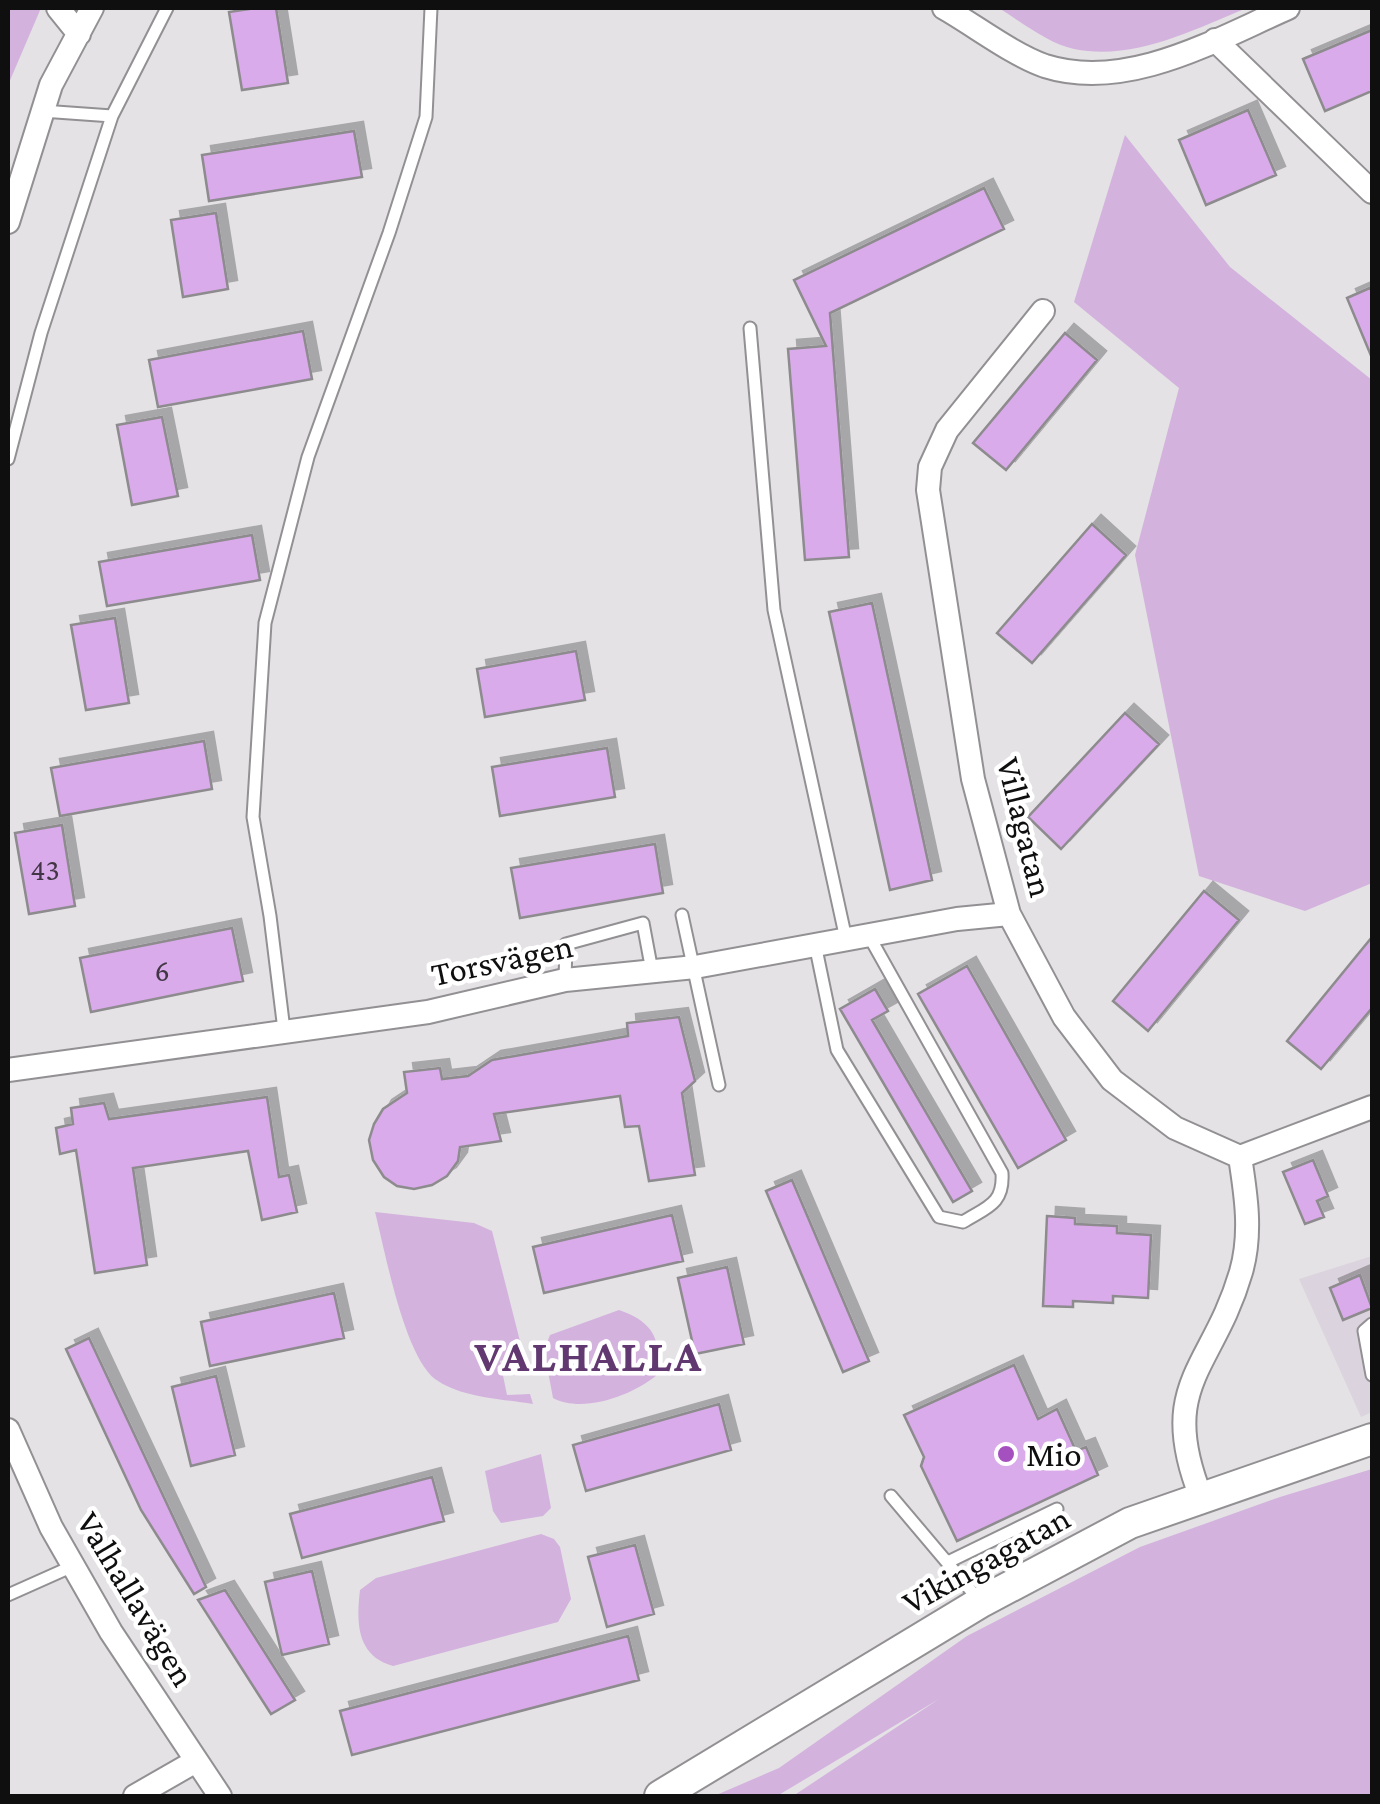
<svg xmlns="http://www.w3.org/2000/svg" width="1380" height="1804" font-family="'Crimson Pro',serif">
<defs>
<filter id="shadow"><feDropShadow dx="9" dy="-9" stdDeviation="0" flood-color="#0004"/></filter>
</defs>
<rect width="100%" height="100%" fill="#e4e2e5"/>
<path fill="#dbd3dd" d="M 1372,1256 L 1372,1412 L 1361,1417 L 1299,1279 Z"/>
<path fill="#d3b2de" d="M 8,8 L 41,8 L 8,85 Z
M 999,8 L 1247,8 C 1192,30 1135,61 1074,49 C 1049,44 1021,22 999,8 Z
M 1125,135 L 1230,267 L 1372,380 L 1372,883 L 1305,911 L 1199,876 L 1135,555 L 1179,388 L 1074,302 Z
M 375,1212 L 474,1223 L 492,1231 L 523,1353 L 500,1361 L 507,1395 L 530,1394 L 533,1404 C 503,1399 461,1398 435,1379 C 404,1355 385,1251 375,1212 Z
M 619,1310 C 653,1322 661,1338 658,1374 C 634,1395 583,1414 553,1398 L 544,1350 L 550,1335 Z
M 541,1454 L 551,1508 L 543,1516 L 501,1523 L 493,1511 L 485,1471 Z
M 1372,1469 L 1372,1796 L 793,1796 L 939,1699 L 777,1796 L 714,1796 L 779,1768 L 967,1636 L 1140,1547 L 1280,1497 Z
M 541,1534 L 554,1539 L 560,1547 L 571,1599 L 558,1622 L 393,1666 C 357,1656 356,1624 360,1590 L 376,1578 Z"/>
<path fill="#daabea" stroke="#8d8b8e" stroke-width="2.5" filter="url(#shadow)" d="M 256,8 L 276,8 L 288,83 L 242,90 L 229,12 Z
M 1372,30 L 1372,91 L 1325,111 L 1303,59 Z
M 1248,110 L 1276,175 L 1206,205 L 1179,140 Z
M 354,131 L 362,177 L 209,201 L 202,155 Z
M 984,188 L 1004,229 L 830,313 L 849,557 L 805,560 L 788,349 L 826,346 L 794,280 Z
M 216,213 L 228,289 L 183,297 L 171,220 Z
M 1372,287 L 1372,358 L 1347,298 Z
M 303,331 L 312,379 L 158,407 L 149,360 Z
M 1065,333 L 1097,360 L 1006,470 L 973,443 Z
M 162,417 L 178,496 L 132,505 L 117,425 Z
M 1092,524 L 1126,555 L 1032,663 L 997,633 Z
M 252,535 L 260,580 L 107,606 L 99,562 Z
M 872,603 L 932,880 L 890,890 L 829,612 Z
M 115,618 L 129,703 L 86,710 L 71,625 Z
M 576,651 L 585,700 L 485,717 L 477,669 Z
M 1125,713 L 1159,744 L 1061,849 L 1028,817 Z
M 204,741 L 212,789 L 60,816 L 51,768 Z
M 607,748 L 615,797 L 500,816 L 492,767 Z
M 62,825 L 75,906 L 29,914 L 15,833 Z
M 655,844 L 663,893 L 520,918 L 511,868 Z
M 1204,891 L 1239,920 L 1148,1031 L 1113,1001 Z
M 232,928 L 243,981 L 91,1012 L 80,958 Z
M 1372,937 L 1372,1008 L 1321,1069 L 1287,1041 Z
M 967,966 L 1066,1140 L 1018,1168 L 918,994 Z
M 875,989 L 888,1011 L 872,1020 L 972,1191 L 953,1202 L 840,1009 Z
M 679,1017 L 695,1081 L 682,1093 L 695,1175 L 649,1181 L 639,1126 L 625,1127 L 620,1096 L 494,1114 L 501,1141 L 460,1147 L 458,1161 L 447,1176 L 432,1185 L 414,1189 L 397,1186 L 384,1177 L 373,1160 L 369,1140 L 374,1124 L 383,1109 L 407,1093 L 404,1072 L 440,1068 L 442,1079 L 468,1076 L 492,1060 L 628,1036 L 627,1023 Z
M 267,1097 L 279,1177 L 289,1175 L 297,1212 L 262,1220 L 248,1151 L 133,1168 L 147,1265 L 95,1273 L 76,1150 L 60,1154 L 56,1128 L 73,1124 L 71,1108 L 104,1103 L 109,1119 Z
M 1313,1160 L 1328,1196 L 1317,1201 L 1324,1217 L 1305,1224 L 1283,1172 Z
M 792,1180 L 869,1361 L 843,1372 L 766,1191 Z
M 672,1215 L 683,1261 L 544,1293 L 533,1247 Z
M 1047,1216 L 1075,1218 L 1075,1224 L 1117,1226 L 1117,1233 L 1151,1235 L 1148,1298 L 1113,1296 L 1113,1303 L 1073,1301 L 1073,1307 L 1043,1306 Z
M 727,1267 L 744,1344 L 695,1354 L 678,1278 Z
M 1360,1275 L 1372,1308 L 1343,1320 L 1330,1288 Z
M 334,1293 L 344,1338 L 210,1366 L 201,1322 Z
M 89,1338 L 206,1587 L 194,1594 L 141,1510 L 66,1349 Z
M 1014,1365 L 1038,1419 L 1057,1409 L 1076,1451 L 1086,1447 L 1098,1475 L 957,1541 L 921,1466 L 924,1457 L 904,1415 Z
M 216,1376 L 235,1455 L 191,1466 L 172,1387 Z
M 719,1404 L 731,1450 L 586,1491 L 573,1445 Z
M 432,1477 L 444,1521 L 302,1558 L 290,1514 Z
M 635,1545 L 654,1614 L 607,1627 L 588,1557 Z
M 312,1571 L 329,1644 L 282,1655 L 265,1582 Z
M 225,1590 L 295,1700 L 271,1714 L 198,1600 Z
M 628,1636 L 639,1680 L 352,1755 L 340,1711 Z"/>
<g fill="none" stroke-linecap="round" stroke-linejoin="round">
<defs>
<path id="service" d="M 42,111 L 112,116 L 167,8
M 750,328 L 774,610 L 846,939
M 8,459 L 41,333 L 112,116
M 682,915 L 719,1085
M 815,944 L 837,1050 L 939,1217 L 963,1222 C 987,1207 1004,1204 1002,1173 L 869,936
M 565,980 L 566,944 L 643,923 L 652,971
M 284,1030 L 270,916 L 253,817 L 265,623 L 308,457 L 389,233 L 426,117 L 431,8
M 1372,1324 L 1364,1331 L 1372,1375
M 891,1496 L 978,1599
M 948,1562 L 1057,1509
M 8,1595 L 73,1566"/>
<path id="minor" d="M 58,8 L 79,34
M 944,8 C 974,25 1013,55 1045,66 C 1127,92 1215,40 1288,8
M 1215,40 L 1372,192
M 8,222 L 51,85 L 92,8
M 1043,311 L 947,430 L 930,467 L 928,490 L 973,779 L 1009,914 L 1064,1017 L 1112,1080 L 1175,1128 L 1240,1157 L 1372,1107
M 8,1070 L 428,1012 L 565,980 L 695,967 L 957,919 L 1009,914
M 8,1430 L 51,1527 L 111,1632 L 220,1796
M 1201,1497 C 1156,1384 1213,1369 1241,1272 C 1252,1234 1246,1195 1240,1157
M 135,1796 L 196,1761"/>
<path id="tertiary" d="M 660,1796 L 981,1602 L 1130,1523 L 1372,1439"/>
</defs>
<use href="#service" stroke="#929093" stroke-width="15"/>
<use href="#minor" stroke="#929093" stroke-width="26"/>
<use href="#tertiary" stroke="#929093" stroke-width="34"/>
<use href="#service" stroke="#fff" stroke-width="11"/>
<use href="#minor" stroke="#fff" stroke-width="22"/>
<use href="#tertiary" stroke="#fff" stroke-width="30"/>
</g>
<circle fill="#a550bf" stroke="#fff" stroke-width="4" cx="1006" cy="1454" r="10"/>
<g text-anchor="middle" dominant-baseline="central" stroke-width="9" stroke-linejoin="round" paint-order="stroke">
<g font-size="30" fill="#423646">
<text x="45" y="869">43</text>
<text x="162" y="970">6</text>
</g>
<g font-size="35" fill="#100f10" stroke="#fff">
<text transform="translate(1025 827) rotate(76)">Villagatan</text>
<text transform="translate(502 960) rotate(-12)">Torsvägen</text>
<text transform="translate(986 1560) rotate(-29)">Vikingagatan</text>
<text transform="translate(136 1599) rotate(59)">Valhallavägen</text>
</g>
<g font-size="35" fill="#100f10" stroke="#fff" text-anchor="start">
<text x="1026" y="1454">Mio</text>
</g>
<g font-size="45" font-weight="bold" letter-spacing="2.5" fill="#61386f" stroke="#fff">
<text x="589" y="1356">VALHALLA</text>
</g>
</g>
<rect width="1380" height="1804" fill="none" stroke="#100f10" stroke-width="20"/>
</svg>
